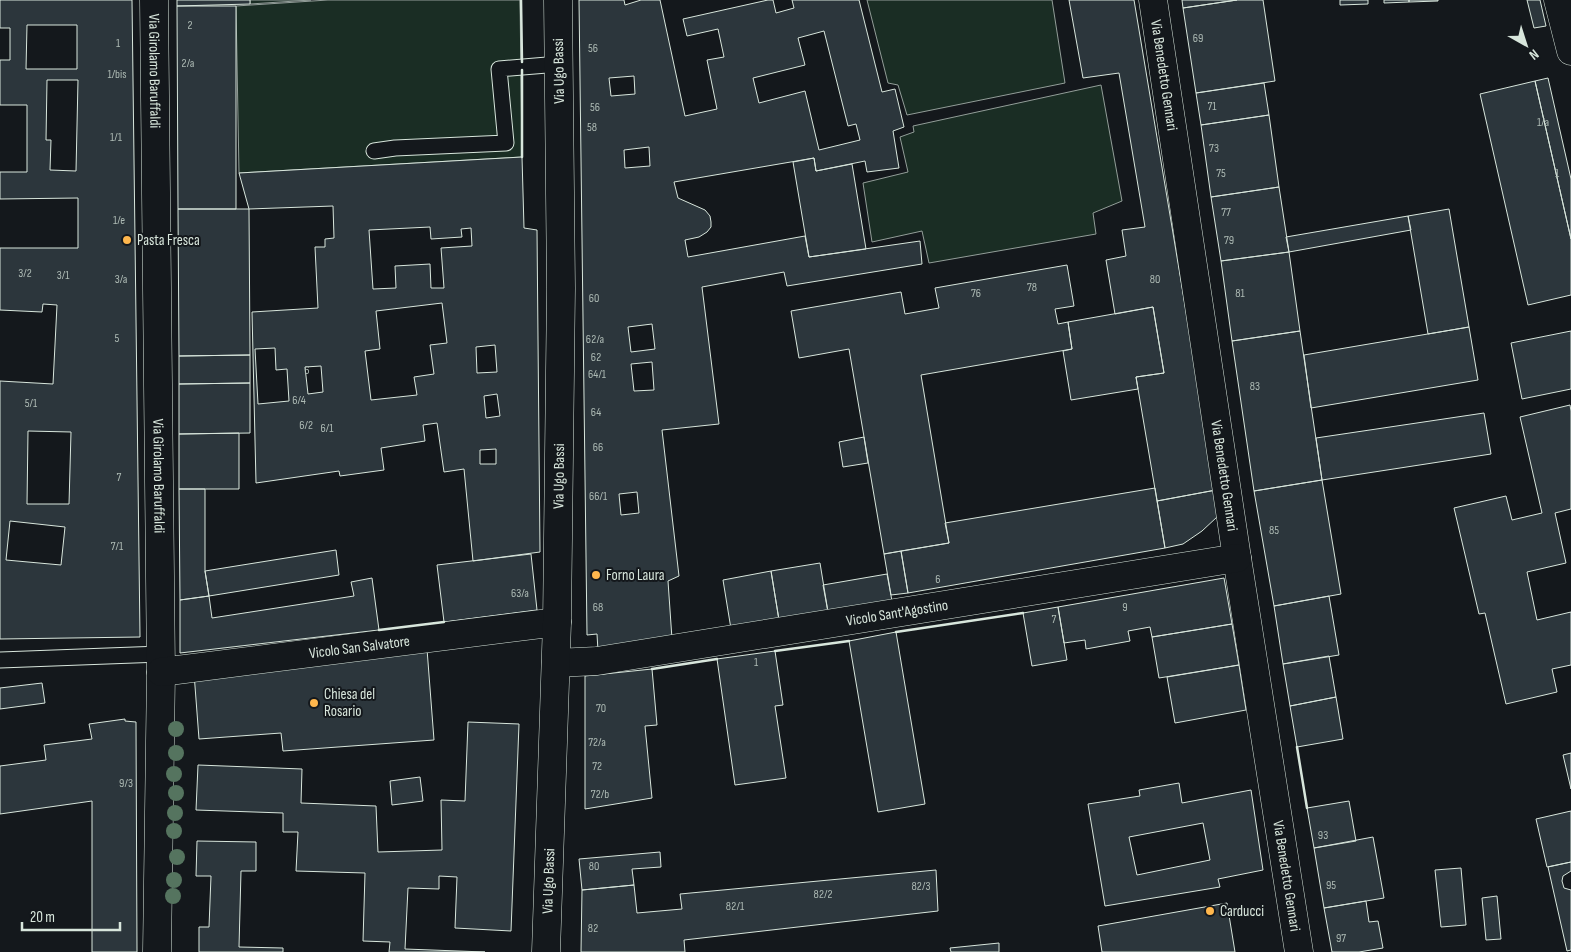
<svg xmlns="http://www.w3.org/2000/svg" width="1571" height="952" font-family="'Sofia Sans Condensed',sans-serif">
<rect width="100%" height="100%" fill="#14181c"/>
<path fill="#1a2d24" stroke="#939e99" d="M 250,0 L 311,0 L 250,4 Z
M 328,0 L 520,0 L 522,157 L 239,173 L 236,6 Z
M 867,0 L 1052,0 L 1065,83 L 907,115 L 898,85 L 888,83 Z
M 1101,85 L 1122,201 L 1093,213 L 1096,234 L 929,263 L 922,231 L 872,242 L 863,183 L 908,172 L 900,137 L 914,132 L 913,126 Z"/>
<path fill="#2c363c" stroke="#d8e6dc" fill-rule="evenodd" d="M 0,0 L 132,0 L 140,637 L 0,639 L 0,381 L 53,384 L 57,305 L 43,304 L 42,312 L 0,310 L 0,248 L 78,248 L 78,198 L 0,199 L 0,172 L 27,172 L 27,105 L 0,105 L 0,60 L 10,60 L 10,28 L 0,28 ZM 27,25 L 77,25 L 77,69 L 26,69 ZM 47,80 L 78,80 L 76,171 L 50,170 L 51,140 L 46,140 ZM 28,431 L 71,432 L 69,504 L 27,504 ZM 10,521 L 65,527 L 61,565 L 6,560 Z
M 177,0 L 250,0 L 250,4 L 177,6 Z
M 579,0 L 624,0 L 625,5 L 641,0 L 660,0 L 685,116 L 717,109 L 707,60 L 724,57 L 718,29 L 687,36 L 683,19 L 768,0 L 773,0 L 776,13 L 794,8 L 792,0 L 859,0 L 882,92 L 895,89 L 904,127 L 893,131 L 899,168 L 867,172 L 865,161 L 816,171 L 814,158 L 674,182 L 678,198 L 705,210 L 710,216 L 711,222 L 711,227 L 707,232 L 699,237 L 685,240 L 688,257 L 805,236 L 809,257 L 920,241 L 922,264 L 787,286 L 784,272 L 702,287 L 719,424 L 662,430 L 679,576 L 668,581 L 672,639 L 598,651 L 597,634 L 587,635 ZM 824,31 L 848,126 L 856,124 L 860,140 L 819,150 L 805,91 L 759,103 L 753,78 L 805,65 L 798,38 ZM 634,76 L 635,94 L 611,96 L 609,78 ZM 649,147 L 650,166 L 625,168 L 624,150 ZM 652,324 L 655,349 L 631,352 L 628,327 ZM 652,362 L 654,390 L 634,391 L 631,364 ZM 637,492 L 639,513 L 621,515 L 619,494 Z
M 1069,0 L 1134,0 L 1216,490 L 1157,501 L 1136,377 L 1164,373 L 1153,307 L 1115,314 L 1106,260 L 1126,256 L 1122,230 L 1145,227 L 1119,73 L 1083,78 Z
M 1182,0 L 1237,0 L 1183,8 Z
M 1237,0 L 1263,0 L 1275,81 L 1196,93 L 1183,8 Z
M 1340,0 L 1368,0 L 1368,4 L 1340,5 Z
M 1384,0 L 1409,0 L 1409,2 L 1384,3 Z
M 1409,0 L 1438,0 L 1438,1 L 1409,2 Z
M 1527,0 L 1540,0 L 1546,26 L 1534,28 Z
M 177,6 L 236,6 L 236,209 L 178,209 Z
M 1548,78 L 1571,179 L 1571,239 L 1535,81 Z
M 1535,81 L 1571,239 L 1571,295 L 1528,305 L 1480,94 Z
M 1264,83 L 1269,115 L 1201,125 L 1196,93 Z
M 1269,115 L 1279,187 L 1211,197 L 1201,125 Z
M 522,157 L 524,228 L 537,230 L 540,552 L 473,561 L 464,469 L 444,472 L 437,423 L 423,425 L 425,441 L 381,448 L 384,470 L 340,476 L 339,471 L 256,483 L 252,312 L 318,308 L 315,247 L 325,247 L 325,239 L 334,238 L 333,206 L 249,209 L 239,173 ZM 430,227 L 431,239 L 462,237 L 461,229 L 471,228 L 472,246 L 441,248 L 444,288 L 431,288 L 430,264 L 395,266 L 396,288 L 373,289 L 369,230 ZM 442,303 L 447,343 L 430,345 L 434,374 L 414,377 L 417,395 L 371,400 L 365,351 L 380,349 L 376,311 ZM 495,345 L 497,372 L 477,373 L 476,347 ZM 275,348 L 276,370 L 287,369 L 289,401 L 258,404 L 255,349 ZM 321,366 L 323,392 L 308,394 L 305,367 ZM 497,394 L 500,416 L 486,418 L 484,396 ZM 496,449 L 496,464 L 480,464 L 480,450 Z
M 814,158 L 816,171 L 852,164 L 866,249 L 809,257 L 793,162 Z
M 1279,187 L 1289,252 L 1221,261 L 1211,197 Z
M 178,209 L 249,209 L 250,355 L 179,356 Z
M 1449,209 L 1469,327 L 1428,334 L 1408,216 Z
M 1408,216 L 1411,230 L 1289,252 L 1286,237 Z
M 1289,252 L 1300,331 L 1232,341 L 1221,261 Z
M 1067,265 L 1074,306 L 1055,309 L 1058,324 L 1068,322 L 1072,349 L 921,375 L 949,543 L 884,554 L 849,349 L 799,358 L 791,311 L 901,292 L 905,314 L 939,308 L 935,288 Z
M 1153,307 L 1164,373 L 1136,377 L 1138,389 L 1071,400 L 1063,351 L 1072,349 L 1068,322 Z
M 1469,327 L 1478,380 L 1311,408 L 1304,355 Z
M 1300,331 L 1322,480 L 1254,491 L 1232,341 Z
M 1571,331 L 1571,389 L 1522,399 L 1511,343 Z
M 250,355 L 250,383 L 179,384 L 179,356 Z
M 250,383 L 250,433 L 179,434 L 179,384 Z
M 1570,405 L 1571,411 L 1571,509 L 1555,513 L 1566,563 L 1527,572 L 1537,620 L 1571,612 L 1571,665 L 1552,669 L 1557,692 L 1506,704 L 1485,613 L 1479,614 L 1454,508 L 1506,496 L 1512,520 L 1542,513 L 1520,417 Z
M 1484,413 L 1491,454 L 1322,480 L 1316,438 Z
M 239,433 L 239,489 L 179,489 L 179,434 Z
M 864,437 L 868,463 L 843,467 L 839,442 Z
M 1322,480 L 1341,594 L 1274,606 L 1254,491 Z
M 1155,488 L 1165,548 L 908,593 L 901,551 L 949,543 L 945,523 Z
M 179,489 L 205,489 L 205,571 L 209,596 L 180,600 Z
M 1216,490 L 1217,517 L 1202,531 L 1183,544 L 1165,548 L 1157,501 Z
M 336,550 L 339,575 L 209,596 L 205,571 Z
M 901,551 L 908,593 L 891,595 L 884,554 Z
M 531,554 L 537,610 L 444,622 L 437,565 Z
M 820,563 L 828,612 L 779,620 L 771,571 Z
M 771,571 L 779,620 L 731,629 L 723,580 Z
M 887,574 L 892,601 L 828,612 L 823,585 Z
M 372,578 L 379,630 L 180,653 L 180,600 L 209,596 L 212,618 L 354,596 L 351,582 Z
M 1224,578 L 1232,624 L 1152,637 L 1150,627 L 1128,631 L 1130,641 L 1086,649 L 1085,640 L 1064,643 L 1058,607 Z
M 1329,596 L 1339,655 L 1283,664 L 1274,606 Z
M 1058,607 L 1067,660 L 1032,666 L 1023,613 Z
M 1232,624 L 1239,665 L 1159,678 L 1152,637 Z
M 896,632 L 925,804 L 878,812 L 849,641 Z
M 427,649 L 434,740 L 283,751 L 281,733 L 199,739 L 194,673 Z
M 775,651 L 783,705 L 775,706 L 786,778 L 735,785 L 717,659 Z
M 1329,656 L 1336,697 L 1290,706 L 1283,664 Z
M 1239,665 L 1246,710 L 1175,723 L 1167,677 Z
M 652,669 L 657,725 L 645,726 L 652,798 L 585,809 L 585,676 Z
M 42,683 L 45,703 L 0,709 L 0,688 Z
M 1336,697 L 1343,739 L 1297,747 L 1290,706 Z
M 125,719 L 125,721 L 136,722 L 137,952 L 92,952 L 92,801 L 0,814 L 0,766 L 46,760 L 44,745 L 92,739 L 89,724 Z
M 468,722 L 519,724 L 511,931 L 455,928 L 457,877 L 439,876 L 439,889 L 408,888 L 405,949 L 485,952 L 389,952 L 390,942 L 363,941 L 365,873 L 296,871 L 298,832 L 283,832 L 283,813 L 196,810 L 198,765 L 302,769 L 301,803 L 376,806 L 378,852 L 442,850 L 441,800 L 465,801 Z
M 1571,753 L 1571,789 L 1563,755 Z
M 420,777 L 423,801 L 392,805 L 390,781 Z
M 1179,783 L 1182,803 L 1251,790 L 1263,870 L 1218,879 L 1220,887 L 1105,906 L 1088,804 L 1140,796 L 1139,790 ZM 1203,823 L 1210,860 L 1137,875 L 1129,837 Z
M 1349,801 L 1356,841 L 1314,848 L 1307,808 Z
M 1571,811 L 1571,862 L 1547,867 L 1536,819 Z
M 1373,837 L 1384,898 L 1324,908 L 1314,848 Z
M 197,841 L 256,842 L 256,871 L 241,871 L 239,947 L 283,948 L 283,952 L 199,952 L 199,927 L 209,927 L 211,876 L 196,876 Z
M 660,852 L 661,867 L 632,869 L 634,885 L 582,890 L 579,859 Z
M 1571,862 L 1571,871 L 1563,876 L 1562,881 L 1564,888 L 1571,890 L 1571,950 L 1567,951 L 1548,867 Z
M 1461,868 L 1466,925 L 1441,927 L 1435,870 Z
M 936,870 L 938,911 L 684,940 L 685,952 L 581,952 L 582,890 L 634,885 L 637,913 L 682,909 L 680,894 Z
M 1497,896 L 1501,939 L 1486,940 L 1482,898 Z
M 1366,901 L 1369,922 L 1378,921 L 1383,948 L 1359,952 L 1332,952 L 1324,908 Z
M 1227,903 L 1235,952 L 1102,952 L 1098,926 Z
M 999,943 L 999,952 L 951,952 L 950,948 Z"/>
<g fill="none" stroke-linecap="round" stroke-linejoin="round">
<defs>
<path id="lane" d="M 374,151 L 395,148 L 506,143 L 499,69 L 559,64
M 0,660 L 161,654"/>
<g id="street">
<path id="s1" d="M 154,0 L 161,672 L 157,952"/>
<path id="s2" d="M 1153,0 L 1237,558 L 1299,952"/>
<path d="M 1558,0 L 1571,51"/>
<path id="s3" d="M 556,663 L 597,661 L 1237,558"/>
<path id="s4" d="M 161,672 L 557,622"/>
<path id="s5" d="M 546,952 L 557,622 L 561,288 L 558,0"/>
</g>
</defs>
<use href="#lane" stroke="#d8e6dc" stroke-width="17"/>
<use href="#street" stroke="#d8e6dc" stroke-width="29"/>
<use href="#lane" stroke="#14181c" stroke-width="15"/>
<use href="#street" stroke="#14181c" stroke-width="28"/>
<path stroke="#d8e6dc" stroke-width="2.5" d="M 521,0 L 522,62
M 522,70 L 522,157
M 379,630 L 444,622
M 896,632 L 1023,613
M 775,651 L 849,641
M 652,669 L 717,659
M 1297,747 L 1307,808"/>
</g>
<g fill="#55745f">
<circle cx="176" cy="729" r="8"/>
<circle cx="176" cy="753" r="8"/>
<circle cx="174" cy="774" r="8"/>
<circle cx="176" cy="793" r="8"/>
<circle cx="175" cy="813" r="8"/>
<circle cx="174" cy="831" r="8"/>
<circle cx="177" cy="857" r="8"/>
<circle cx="174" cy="880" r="8"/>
<circle cx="173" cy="896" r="8"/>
</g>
<g fill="#ffb74d" stroke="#14181c" stroke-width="2">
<circle cx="127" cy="240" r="5"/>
<circle cx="596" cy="575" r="5"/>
<circle cx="314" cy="703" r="5"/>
<circle cx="1210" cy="911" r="5"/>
</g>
<g text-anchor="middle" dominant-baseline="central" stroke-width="4" stroke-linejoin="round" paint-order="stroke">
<g font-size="12" fill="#adbab4">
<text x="190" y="25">2</text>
<text x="1198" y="38">69</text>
<text x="118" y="43">1</text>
<text x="593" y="48">56</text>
<text x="188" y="63">2/a</text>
<text x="117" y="74">1/bis</text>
<text x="1212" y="106">71</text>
<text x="595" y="107">56</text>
<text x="1543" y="122">1/a</text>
<text x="592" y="127">58</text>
<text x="116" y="137">1/1</text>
<text x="1214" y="148">73</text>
<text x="1221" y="173">75</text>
<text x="1557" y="173">1</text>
<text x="1226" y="212">77</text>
<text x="119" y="220">1/e</text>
<text x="1229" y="240">79</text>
<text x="25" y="273">3/2</text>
<text x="63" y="275">3/1</text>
<text x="121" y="279">3/a</text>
<text x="1155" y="279">80</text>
<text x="1032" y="287">78</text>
<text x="976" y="293">76</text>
<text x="1240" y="293">81</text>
<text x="594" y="298">60</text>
<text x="117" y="338">5</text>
<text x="595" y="339">62/a</text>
<text x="596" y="357">62</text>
<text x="307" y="370">6</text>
<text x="597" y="374">64/1</text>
<text x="1255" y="386">83</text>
<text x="299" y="400">6/4</text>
<text x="31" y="403">5/1</text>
<text x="596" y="412">64</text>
<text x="306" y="425">6/2</text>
<text x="327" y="428">6/1</text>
<text x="598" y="447">66</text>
<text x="119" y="477">7</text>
<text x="598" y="496">66/1</text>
<text x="1274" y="530">85</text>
<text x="117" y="546">7/1</text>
<text x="938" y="579">6</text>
<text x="520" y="593">63/a</text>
<text x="598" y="607">68</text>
<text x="1125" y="607">9</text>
<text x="1054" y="619">7</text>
<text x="756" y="662">1</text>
<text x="601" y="708">70</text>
<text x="597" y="742">72/a</text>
<text x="597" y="766">72</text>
<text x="126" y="783">9/3</text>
<text x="600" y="794">72/b</text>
<text x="1323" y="835">93</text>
<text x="594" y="866">80</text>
<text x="1331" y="885">95</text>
<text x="921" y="886">82/3</text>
<text x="823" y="894">82/2</text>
<text x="735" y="906">82/1</text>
<text x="593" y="928">82</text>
<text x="1341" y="938">97</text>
</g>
<g font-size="15" fill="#d8e6dc" stroke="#14181c">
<text stroke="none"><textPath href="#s1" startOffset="71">Via Girolamo Baruffaldi</textPath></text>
<text transform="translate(559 71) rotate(-91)">Via Ugo Bassi</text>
<text stroke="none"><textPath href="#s2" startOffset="76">Via Benedetto Gennari</textPath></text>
<text stroke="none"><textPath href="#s1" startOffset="476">Via Girolamo Baruffaldi</textPath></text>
<text stroke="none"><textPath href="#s5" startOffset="476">Via Ugo Bassi</textPath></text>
<text stroke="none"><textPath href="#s2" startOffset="481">Via Benedetto Gennari</textPath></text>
<text stroke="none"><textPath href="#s3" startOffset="345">Vicolo Sant'Agostino</textPath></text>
<text stroke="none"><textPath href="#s4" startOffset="200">Vicolo San Salvatore</textPath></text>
<text stroke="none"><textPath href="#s2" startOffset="886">Via Benedetto Gennari</textPath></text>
<text stroke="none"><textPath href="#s5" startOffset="71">Via Ugo Bassi</textPath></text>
</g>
<g font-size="15" fill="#d8e6dc" stroke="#14181c" text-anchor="start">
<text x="137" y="240">Pasta Fresca</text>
<text x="606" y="575">Forno Laura</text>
<text x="324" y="694">Chiesa del<tspan x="324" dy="17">Rosario</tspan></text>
<text x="1220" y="911">Carducci</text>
</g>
</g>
<g transform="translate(1526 45) rotate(141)" stroke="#14181c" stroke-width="4" paint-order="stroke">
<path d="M0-4L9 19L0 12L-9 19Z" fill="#d8e6dc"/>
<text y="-8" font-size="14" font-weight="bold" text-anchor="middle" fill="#d8e6dc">N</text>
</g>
<path d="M22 922v8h98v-8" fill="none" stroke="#d8e6dc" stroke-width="2.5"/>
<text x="30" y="922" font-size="15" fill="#d8e6dc" stroke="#14181c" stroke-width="4" paint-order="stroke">20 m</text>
</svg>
